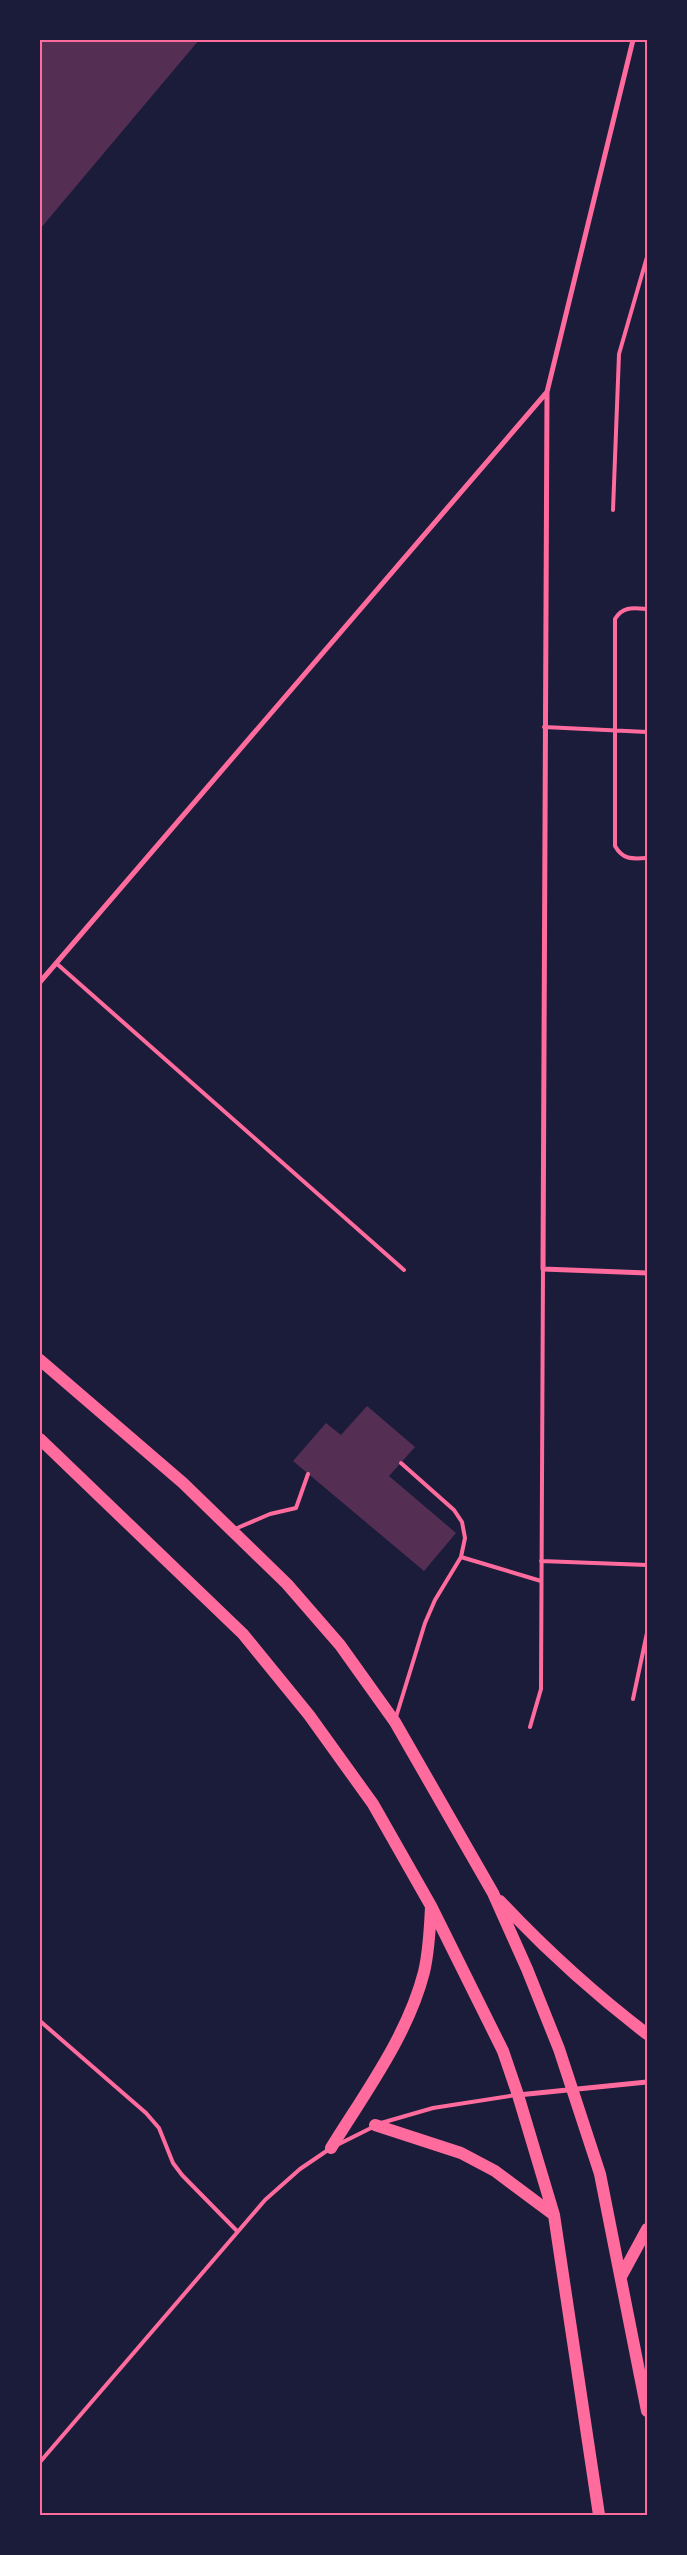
<svg xmlns="http://www.w3.org/2000/svg" width="687" height="2555" font-family="'Roboto Condensed',sans-serif">
<rect width="100%" height="100%" fill="#1b1b3a"/>
<path fill="#542f53" d="M 40,40 L 199,40 L 40,229 Z
M 367,1406 L 415,1447 L 389,1476 L 456,1533 L 424,1571 L 293,1461 L 326,1423 L 341,1435 Z"/>
<g fill="none" stroke-linecap="round" stroke-linejoin="round">
<path stroke="#ff6b9d" stroke-width="4" d="M 613,510 L 619,354 L 647,257
M 647,609 C 633,608 623,606 615,619 L 615,846 C 623,860 632,859 647,858
M 544,727 L 647,732
M 56,963 L 404,1270
M 235,1529 L 270,1514 L 296,1508 L 308,1474
M 461,1557 L 541,1581
M 541,1561 L 647,1565
M 633,1699 L 647,1633
M 396,1717 L 425,1623 L 435,1600 L 461,1557 L 465,1538 L 462,1522 L 454,1510 L 401,1463
M 530,1727 L 541,1689 L 543,1269
M 40,2021 L 146,2113 L 159,2128 L 173,2163 L 182,2175 L 237,2231
M 381,2123 L 433,2108 L 516,2095
M 339,2144 L 373,2127
M 40,2462 L 265,2200 L 300,2169 L 328,2150"/>
<path stroke="#ff6b9d" stroke-width="5" d="M 633,40 L 547,392 L 543,1269 L 647,1273
M 40,982 L 547,392
M 518,2095 L 647,2082"/>
<path stroke="#ff6b9d" stroke-width="12" d="M 40,1360 L 183,1483 L 287,1584 L 340,1645 L 395,1722 L 493,1893 L 527,1969 L 559,2049 L 600,2174 L 647,2411
M 40,1439 L 243,1634 L 309,1715 L 373,1804 L 431,1906 L 503,2051 L 518,2095 L 554,2215 L 599,2515
M 500,1901 C 547,1951 592,1992 647,2034
M 375,2125 L 461,2153 L 495,2171 L 554,2215
M 331,2148 C 365,2093 408,2035 424,1972 C 429,1951 430,1929 431,1907
M 622,2275 L 647,2229"/>
</g>
<rect width="687" height="2555" fill="none" stroke="#1b1b3a" stroke-width="82"/>
<rect x="41" y="41" width="605" height="2473" fill="none" stroke="#ff6b9d" stroke-width="2"/>
</svg>
